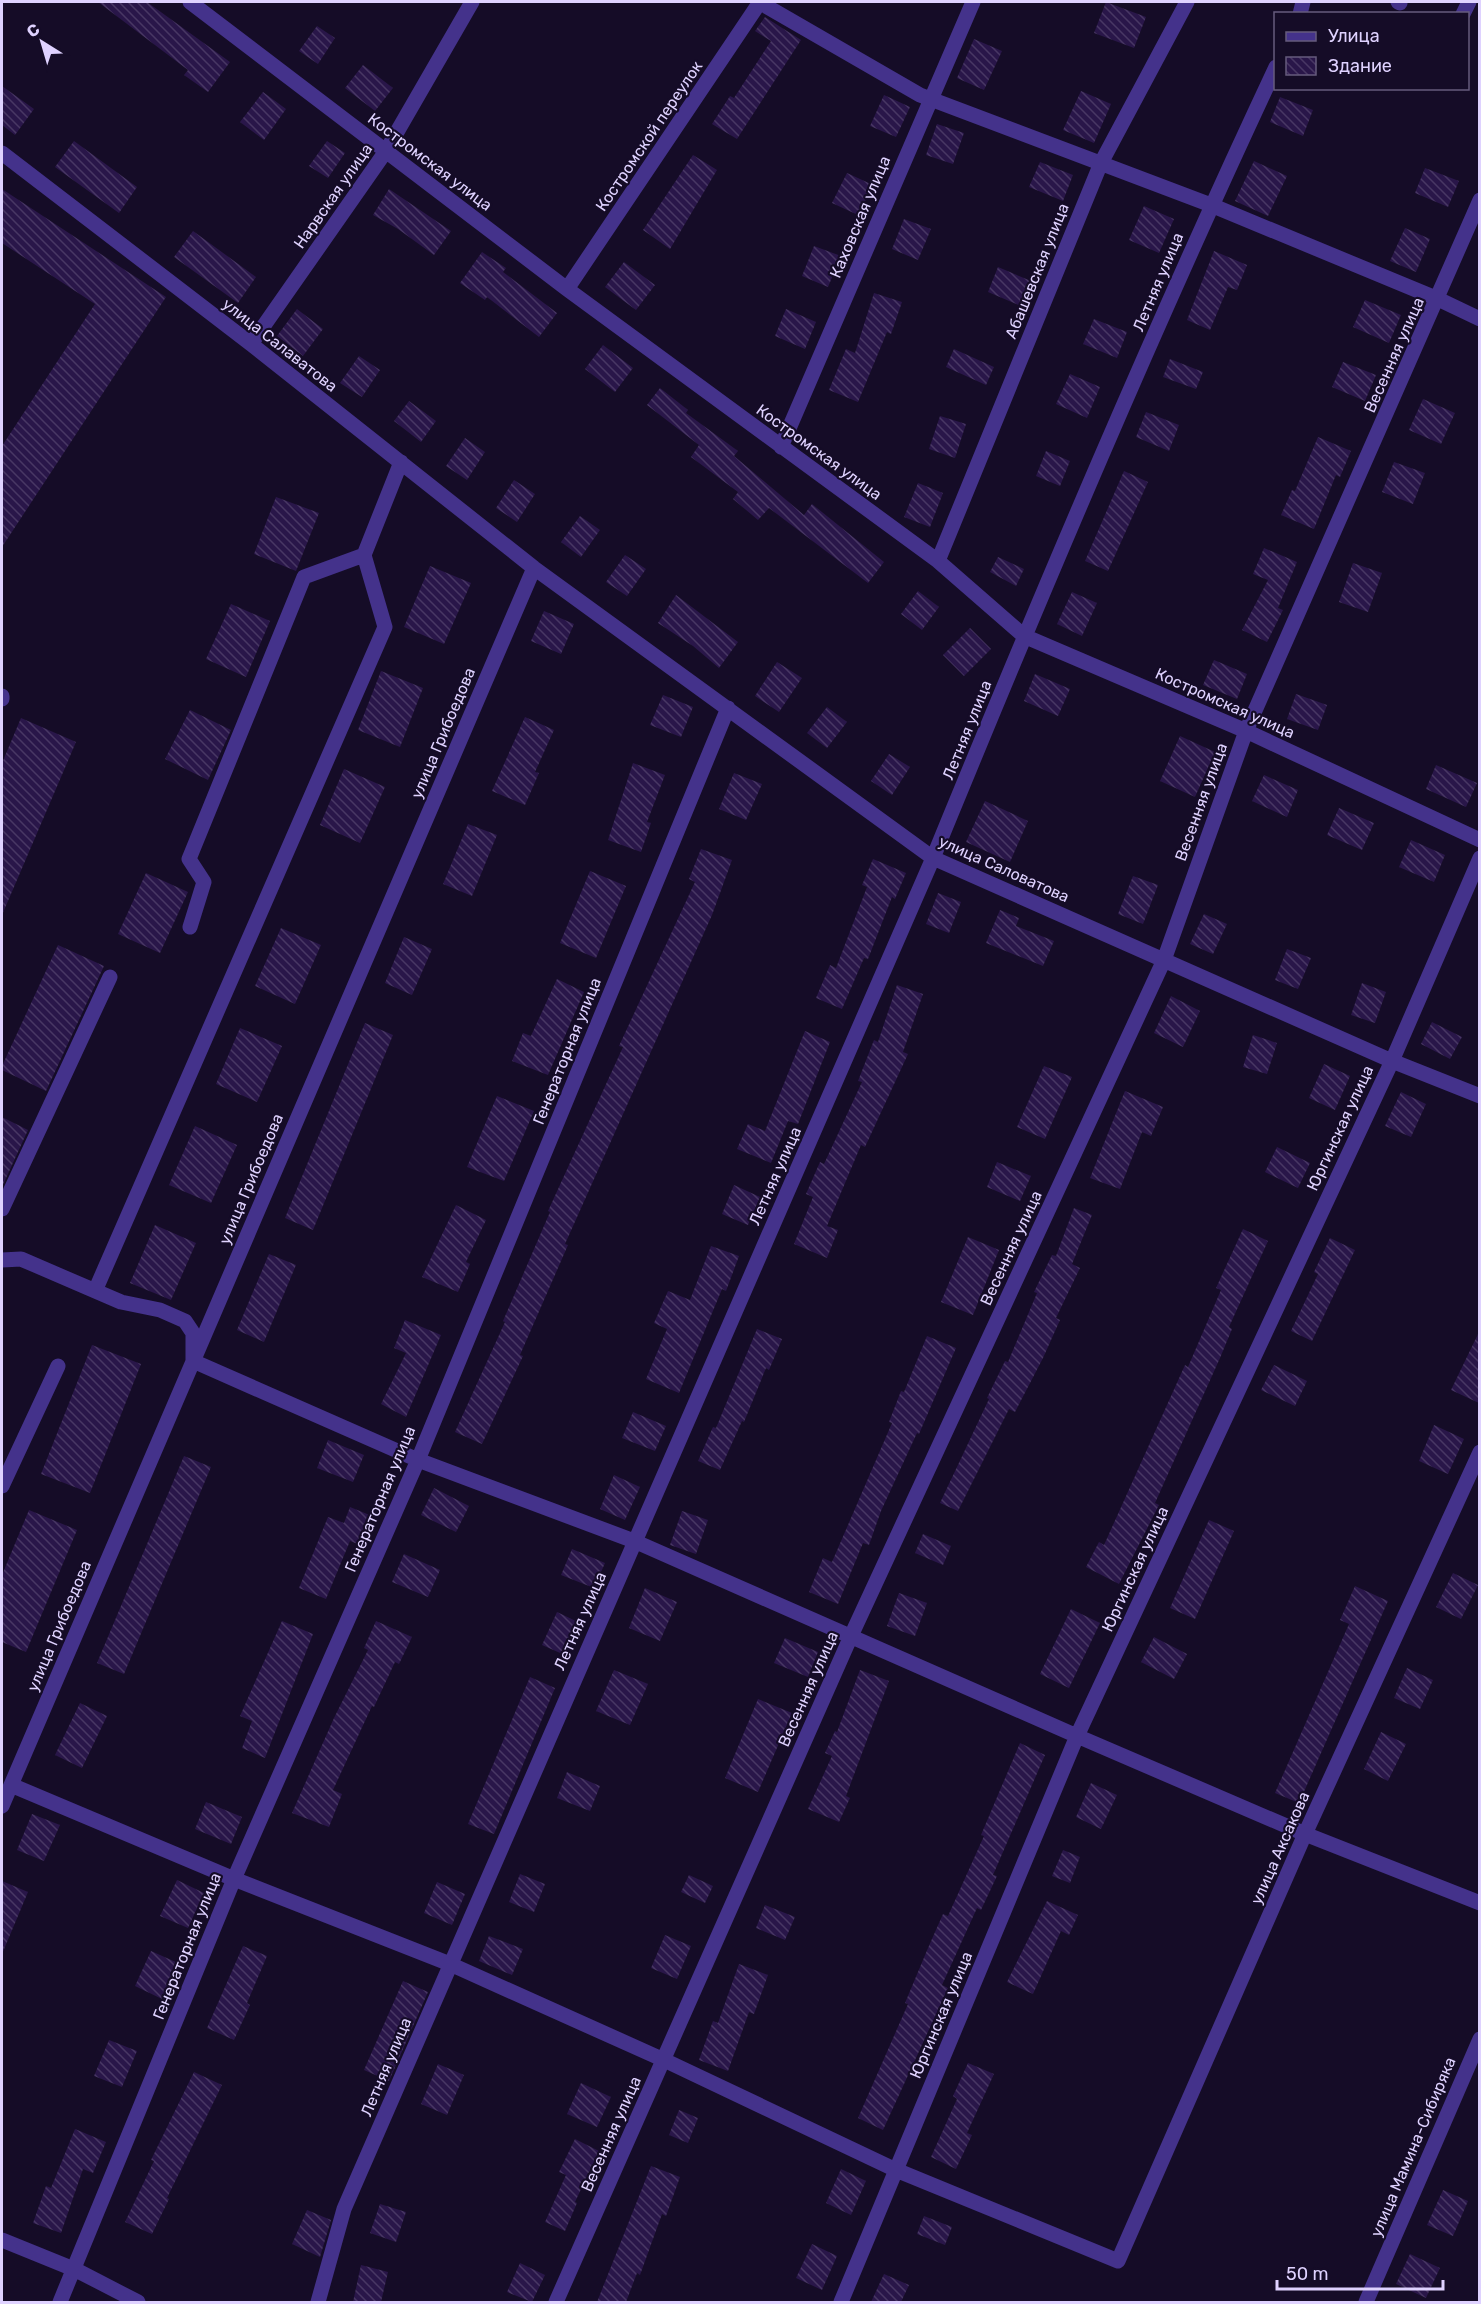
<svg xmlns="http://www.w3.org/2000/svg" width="1481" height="2304" font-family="Rubik,sans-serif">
<defs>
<pattern id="building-back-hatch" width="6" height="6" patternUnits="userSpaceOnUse" patternTransform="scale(1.5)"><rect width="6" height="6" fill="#291649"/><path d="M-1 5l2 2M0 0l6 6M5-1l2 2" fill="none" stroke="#483764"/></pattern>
</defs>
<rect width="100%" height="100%" fill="#150c27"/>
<path fill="url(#building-back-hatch)" d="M 98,2 L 147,2 L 230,62 L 208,92 L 184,75 L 188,70 Z
M 1106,2 L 1146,17 L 1134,48 L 1094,33 Z
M 765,17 L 801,40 L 737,139 L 712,124 L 730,96 L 734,98 L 771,41 L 755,31 Z
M 317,26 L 335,38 L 318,64 L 299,51 Z
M 974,39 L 1002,51 L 984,90 L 957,78 Z
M 363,65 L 393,88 L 375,111 L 345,88 Z
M 2,86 L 34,109 L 15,135 L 2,125 Z
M 1081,91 L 1111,104 L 1094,143 L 1063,130 Z
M 263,92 L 286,109 L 264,140 L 240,122 Z
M 884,95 L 910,107 L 896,137 L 870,126 Z
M 1280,97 L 1313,110 L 1303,136 L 1270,122 Z
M 937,124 L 964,133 L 953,164 L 926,155 Z
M 74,141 L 137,187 L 119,213 L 55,167 Z
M 327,141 L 345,153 L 328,178 L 309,166 Z
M 693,155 L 717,170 L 670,249 L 643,230 Z
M 1254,161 L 1287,176 L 1268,216 L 1235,201 Z
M 1040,162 L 1073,175 L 1063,201 L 1029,187 Z
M 1425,168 L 1459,181 L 1448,207 L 1415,193 Z
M 847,173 L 873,185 L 858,215 L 832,203 Z
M 2,189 L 166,297 L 2,547 L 2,446 L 95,304 L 2,243 Z
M 389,189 L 451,231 L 434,255 L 398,229 L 373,215 Z
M 1144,206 L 1174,219 L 1159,253 L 1129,240 Z
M 904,219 L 931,229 L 918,260 L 892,249 Z
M 1405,228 L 1430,239 L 1416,272 L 1390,261 Z
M 193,231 L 256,277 L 238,303 L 174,257 Z
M 814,246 L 841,256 L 828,287 L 802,276 Z
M 1214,251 L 1247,265 L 1237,290 L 1228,287 L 1210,330 L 1187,320 Z
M 482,252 L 506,268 L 503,272 L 557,313 L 539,337 L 487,297 L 485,300 L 460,283 Z
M 624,262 L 655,285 L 636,310 L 605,287 Z
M 998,267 L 1031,281 L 1021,306 L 988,292 Z
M 874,293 L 902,302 L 891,334 L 887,332 L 858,402 L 829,390 L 846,349 L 855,353 Z
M 1365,300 L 1401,315 L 1389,343 L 1353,327 Z
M 297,309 L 323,329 L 303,356 L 277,336 Z
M 786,309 L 816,322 L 805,349 L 775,336 Z
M 1094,319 L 1127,332 L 1117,358 L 1083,344 Z
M 603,345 L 633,368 L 615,392 L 585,369 Z
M 954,349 L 994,367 L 986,385 L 946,367 Z
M 359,356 L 380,370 L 362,397 L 340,383 Z
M 1170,359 L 1203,372 L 1196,389 L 1163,377 Z
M 1343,362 L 1376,375 L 1365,401 L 1332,387 Z
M 1070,374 L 1100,387 L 1087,418 L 1056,404 Z
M 660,388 L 688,410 L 686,413 L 738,451 L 734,456 L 804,515 L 812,504 L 884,562 L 868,583 L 769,508 L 758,520 L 733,499 L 738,492 L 691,457 L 699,445 L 647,405 Z
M 1423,399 L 1455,413 L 1441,444 L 1409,430 Z
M 409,401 L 436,421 L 421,442 L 394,421 Z
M 1146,412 L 1179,425 L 1169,451 L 1136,437 Z
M 940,416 L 966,424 L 955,458 L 929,449 Z
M 1318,437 L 1351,451 L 1340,477 L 1336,475 L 1314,529 L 1281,515 L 1292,490 L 1295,491 Z
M 465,438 L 485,452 L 467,480 L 446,466 Z
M 1046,451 L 1070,461 L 1060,486 L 1036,476 Z
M 1394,462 L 1425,473 L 1413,504 L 1382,492 Z
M 1124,471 L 1148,482 L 1108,571 L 1085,561 Z
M 514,480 L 535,494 L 517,522 L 496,508 Z
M 918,483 L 943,493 L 930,527 L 904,517 Z
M 276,497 L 319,513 L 296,571 L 254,554 Z
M 580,516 L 600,530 L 581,557 L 561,542 Z
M 1264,548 L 1297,562 L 1278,608 L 1283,610 L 1267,642 L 1242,630 L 1268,580 L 1253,574 Z
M 625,555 L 646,569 L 627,596 L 606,582 Z
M 998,557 L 1024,569 L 1016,586 L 990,572 Z
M 1353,563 L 1382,573 L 1368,612 L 1339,602 Z
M 430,566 L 471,583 L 444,644 L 404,627 Z
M 918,591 L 939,607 L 922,630 L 901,614 Z
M 1072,592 L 1097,603 L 1082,636 L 1057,624 Z
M 676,595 L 738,642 L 719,668 L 693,646 L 658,623 Z
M 231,604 L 270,621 L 246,677 L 206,659 Z
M 544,611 L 574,624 L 561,654 L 531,641 Z
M 970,628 L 991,649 L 964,676 L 943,655 Z
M 1214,660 L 1247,674 L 1237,699 L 1203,685 Z
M 777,662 L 802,678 L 779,712 L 755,696 Z
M 381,671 L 423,688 L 400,747 L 358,730 Z
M 1035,674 L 1070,689 L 1058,716 L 1024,701 Z
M 1296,694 L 1327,705 L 1318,730 L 1287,719 Z
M 663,695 L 693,707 L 681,737 L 650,725 Z
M 827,707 L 847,722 L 827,748 L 807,733 Z
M 190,710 L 231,730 L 208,780 L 165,759 Z
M 525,717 L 554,730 L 535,772 L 539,773 L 525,805 L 492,791 Z
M 21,718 L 76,742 L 2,915 L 2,763 Z
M 1180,736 L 1215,752 L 1195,797 L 1160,781 Z
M 889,754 L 910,767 L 892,795 L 871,781 Z
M 633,763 L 665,775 L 647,822 L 651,823 L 641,852 L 608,840 Z
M 1436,765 L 1477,783 L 1466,807 L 1426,789 Z
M 344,769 L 385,787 L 360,843 L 320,825 Z
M 734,773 L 762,784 L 746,820 L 719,809 Z
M 1264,775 L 1298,790 L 1287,817 L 1252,801 Z
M 985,801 L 1028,821 L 1010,862 L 966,842 Z
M 1339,808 L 1374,823 L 1362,850 L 1327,835 Z
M 468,824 L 497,835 L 472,896 L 443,884 Z
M 1411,840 L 1445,855 L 1434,882 L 1399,867 Z
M 701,849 L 732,860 L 712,915 L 565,1244 L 568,1245 L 520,1355 L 523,1356 L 482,1444 L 455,1432 L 505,1322 L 503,1321 L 550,1212 L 548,1211 L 623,1047 L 619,1046 L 695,882 L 689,879 Z
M 873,859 L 906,873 L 895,899 L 892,897 L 868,959 L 864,958 L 842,1009 L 816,998 L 830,965 L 836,968 L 867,887 L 862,885 Z
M 590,871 L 626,886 L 596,958 L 560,943 Z
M 146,873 L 188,892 L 160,953 L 118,934 Z
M 1133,876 L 1158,885 L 1143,924 L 1118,914 Z
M 938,893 L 961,902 L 949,933 L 926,924 Z
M 1000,910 L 1019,918 L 1016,926 L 1054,941 L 1043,966 L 986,943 Z
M 1204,914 L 1227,924 L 1213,954 L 1190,944 Z
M 281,928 L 321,945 L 295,1004 L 255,986 Z
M 404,937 L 432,949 L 412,995 L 385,983 Z
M 58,945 L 104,966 L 46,1091 L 2,1070 L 2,1066 Z
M 1287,949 L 1311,958 L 1298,989 L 1275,980 Z
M 557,979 L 584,992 L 548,1075 L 512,1061 L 523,1033 L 531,1036 Z
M 1362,983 L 1386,992 L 1375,1023 L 1351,1015 Z
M 897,985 L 923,994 L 903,1052 L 908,1054 L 865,1147 L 861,1145 L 827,1226 L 838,1230 L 827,1258 L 794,1244 L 813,1197 L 806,1194 L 820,1162 L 824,1164 L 862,1082 L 858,1081 L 874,1040 L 878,1042 Z
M 1171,996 L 1200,1011 L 1183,1047 L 1154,1033 Z
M 1432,1022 L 1462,1037 L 1450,1059 L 1421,1044 Z
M 365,1023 L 393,1035 L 313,1230 L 285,1218 Z
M 240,1028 L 282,1046 L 257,1102 L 216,1084 Z
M 805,1031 L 830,1042 L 798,1124 L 788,1121 L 771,1163 L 737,1149 L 748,1124 L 765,1131 Z
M 1253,1035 L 1277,1043 L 1267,1074 L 1243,1067 Z
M 1324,1064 L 1350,1076 L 1335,1110 L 1309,1098 Z
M 1044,1066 L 1072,1077 L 1045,1139 L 1017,1127 Z
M 1125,1091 L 1163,1107 L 1151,1136 L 1142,1132 L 1120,1189 L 1090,1178 Z
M 1401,1092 L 1426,1104 L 1411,1137 L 1385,1126 Z
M 497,1096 L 534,1111 L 504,1181 L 467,1167 Z
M 2,1117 L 28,1130 L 2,1187 Z
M 195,1126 L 237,1145 L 211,1203 L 169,1185 Z
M 1277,1147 L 1310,1163 L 1298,1188 L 1265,1172 Z
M 997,1162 L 1031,1176 L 1020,1201 L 987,1187 Z
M 734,1185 L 760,1197 L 748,1225 L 722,1214 Z
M 456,1205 L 486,1220 L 466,1262 L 470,1264 L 458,1292 L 422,1277 Z
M 1074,1208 L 1092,1215 L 1072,1264 L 1080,1268 L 1056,1318 L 1060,1320 L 1043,1358 L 1015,1412 L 1009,1409 L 958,1511 L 940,1503 L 989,1399 L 987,1398 L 1005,1361 L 1008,1362 L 1037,1293 L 1034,1292 L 1052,1255 L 1056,1256 Z
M 155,1225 L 196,1243 L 171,1300 L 130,1283 Z
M 1243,1229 L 1268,1241 L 1229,1327 L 1232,1329 L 1220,1358 L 1155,1503 L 1159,1505 L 1119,1584 L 1086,1567 L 1099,1542 L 1104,1545 L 1185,1365 L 1188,1367 L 1221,1290 L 1216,1288 Z
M 968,1237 L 999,1250 L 973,1315 L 941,1302 Z
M 1330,1238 L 1355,1250 L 1312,1341 L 1291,1331 L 1318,1274 L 1314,1272 Z
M 711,1246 L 739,1256 L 726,1291 L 722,1289 L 679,1393 L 646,1379 L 667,1329 L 654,1323 L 668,1291 L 690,1300 Z
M 269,1254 L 296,1265 L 264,1342 L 237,1330 Z
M 405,1320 L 441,1335 L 406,1417 L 381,1404 L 406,1353 L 394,1348 Z
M 757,1329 L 782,1339 L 769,1370 L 766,1368 L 744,1422 L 742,1421 L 720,1470 L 698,1461 L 713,1427 L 716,1428 Z
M 1479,1332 L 1479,1403 L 1451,1390 Z
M 927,1336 L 956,1348 L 919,1434 L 917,1433 L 881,1511 L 869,1545 L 863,1543 L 838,1604 L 809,1592 L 823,1558 L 832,1562 L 892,1423 L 889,1422 L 901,1391 L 904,1392 Z
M 92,1345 L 141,1364 L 90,1493 L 41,1474 Z
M 1274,1365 L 1307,1381 L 1295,1406 L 1261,1390 Z
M 633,1412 L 666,1426 L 655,1451 L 622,1438 Z
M 1434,1425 L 1464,1439 L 1448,1474 L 1419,1461 Z
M 328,1440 L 364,1455 L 353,1482 L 317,1468 Z
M 184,1456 L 211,1467 L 124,1674 L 97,1663 Z
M 614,1475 L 640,1487 L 625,1520 L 600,1509 Z
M 434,1488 L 469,1506 L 456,1532 L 421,1515 Z
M 350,1507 L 372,1516 L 360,1545 L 350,1541 L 326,1599 L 299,1588 L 328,1517 L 344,1523 Z
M 29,1510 L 77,1530 L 26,1652 L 2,1642 L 2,1575 Z
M 682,1511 L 708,1520 L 696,1554 L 670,1545 Z
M 1209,1520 L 1234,1531 L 1195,1619 L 1170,1608 Z
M 923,1534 L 951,1546 L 943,1565 L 915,1553 Z
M 572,1549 L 605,1563 L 594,1588 L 561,1575 Z
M 404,1554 L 440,1570 L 428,1597 L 392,1582 Z
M 1453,1573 L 1478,1585 L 1461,1619 L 1436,1607 Z
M 1355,1586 L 1388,1601 L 1299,1803 L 1275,1793 L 1349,1624 L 1340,1620 Z
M 645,1588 L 677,1602 L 660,1641 L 629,1628 Z
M 899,1593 L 927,1603 L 915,1636 L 887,1626 Z
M 1071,1609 L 1100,1623 L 1069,1688 L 1040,1674 Z
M 557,1612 L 582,1624 L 567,1656 L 542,1645 Z
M 282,1621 L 313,1634 L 265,1758 L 242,1748 L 252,1721 L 240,1716 Z
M 376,1621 L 412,1637 L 399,1664 L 395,1662 L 374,1707 L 372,1706 L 333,1790 L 342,1794 L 329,1827 L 292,1813 L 334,1718 L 368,1650 L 364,1648 Z
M 1154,1637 L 1187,1654 L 1174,1679 L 1141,1662 Z
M 785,1638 L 818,1652 L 808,1677 L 774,1663 Z
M 1407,1668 L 1433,1680 L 1420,1709 L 1394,1698 Z
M 614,1670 L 648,1684 L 630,1725 L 596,1711 Z
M 860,1670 L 889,1681 L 846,1796 L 850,1798 L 839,1822 L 808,1809 L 832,1756 L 825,1753 L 835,1731 L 837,1732 Z
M 530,1677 L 555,1688 L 494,1834 L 468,1824 Z
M 758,1699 L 792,1713 L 758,1792 L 725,1778 Z
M 80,1703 L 107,1716 L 82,1768 L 55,1755 Z
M 1381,1732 L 1406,1744 L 1388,1781 L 1364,1769 Z
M 1020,1743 L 1045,1755 L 993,1875 L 997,1876 L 981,1910 L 977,1908 L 942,1985 L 948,1988 L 883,2130 L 858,2118 L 908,2004 L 905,2003 L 928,1948 L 943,1914 L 948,1916 L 984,1836 L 981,1835 Z
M 567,1772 L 600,1786 L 590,1811 L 557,1798 Z
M 1091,1783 L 1117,1795 L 1101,1829 L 1076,1817 Z
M 206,1802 L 242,1817 L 231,1844 L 195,1829 Z
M 32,1814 L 60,1825 L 44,1861 L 17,1850 Z
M 1063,1850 L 1080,1857 L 1070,1883 L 1052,1876 Z
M 520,1874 L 545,1884 L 534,1912 L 509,1902 Z
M 689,1875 L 713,1886 L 705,1903 L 681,1892 Z
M 177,1880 L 204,1893 L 188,1928 L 160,1916 Z
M 2,1881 L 28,1892 L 2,1954 Z
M 437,1882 L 465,1894 L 452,1925 L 424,1913 Z
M 1047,1901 L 1078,1915 L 1069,1935 L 1061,1931 L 1033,1994 L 1007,1982 Z
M 765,1905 L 795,1917 L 785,1940 L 756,1928 Z
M 665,1935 L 691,1946 L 677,1979 L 651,1968 Z
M 489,1936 L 523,1949 L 512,1975 L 479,1961 Z
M 243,1946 L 267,1956 L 247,2003 L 250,2005 L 234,2040 L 207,2028 Z
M 151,1951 L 178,1963 L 162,1999 L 135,1986 Z
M 739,1964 L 768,1975 L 754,2014 L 749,2012 L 728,2071 L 699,2060 L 713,2021 L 718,2023 Z
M 403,1981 L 428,1992 L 389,2081 L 364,2070 Z
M 109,2040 L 137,2051 L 122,2087 L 94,2076 Z
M 968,2063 L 994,2074 L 967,2133 L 972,2135 L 956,2169 L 931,2157 L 957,2099 L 953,2096 Z
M 438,2064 L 464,2075 L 447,2115 L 421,2104 Z
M 194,2072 L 222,2085 L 167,2198 L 169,2199 L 152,2234 L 125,2222 L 154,2161 L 151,2160 Z
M 581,2083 L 611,2097 L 597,2127 L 567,2114 Z
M 679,2110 L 698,2118 L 688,2143 L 669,2135 Z
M 75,2129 L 106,2142 L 93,2173 L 83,2169 L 61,2233 L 33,2223 L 46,2186 L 51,2188 Z
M 575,2139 L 599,2151 L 575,2202 L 577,2203 L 565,2231 L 545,2222 L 566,2175 L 559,2172 Z
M 651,2166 L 680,2177 L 666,2216 L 662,2214 L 640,2275 L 637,2273 L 626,2302 L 597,2302 Z
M 841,2169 L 866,2181 L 851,2215 L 826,2203 Z
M 1443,2190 L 1468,2201 L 1453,2236 L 1427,2225 Z
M 380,2204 L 406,2212 L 396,2242 L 370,2233 Z
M 307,2210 L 331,2220 L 320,2257 L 292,2244 Z
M 924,2216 L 952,2227 L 945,2245 L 917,2234 Z
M 812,2244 L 837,2256 L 822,2290 L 796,2278 Z
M 1410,2254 L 1440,2268 L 1426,2298 L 1396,2284 Z
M 520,2263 L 545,2275 L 532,2302 L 507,2292 Z
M 361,2265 L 388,2272 L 381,2302 L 353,2302 Z
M 884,2274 L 909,2285 L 901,2302 L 871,2302 Z"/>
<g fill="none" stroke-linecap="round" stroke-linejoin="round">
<path stroke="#44328b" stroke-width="15" d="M 190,2 L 567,289 L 938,561 L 1024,636 L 1246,731 L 1480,840
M 759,2 L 920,95 L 1211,205 L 1438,299 L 1480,319
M 1398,2 L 1400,3
M 1300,14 L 1303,2
M 1463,14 L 1469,2
M 2,153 L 251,344 L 534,568 L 933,858 L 1392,1061 L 1480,1096
M 567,289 L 760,2
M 251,344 L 386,151 L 472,2
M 781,447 L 973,2
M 938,561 L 1101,163 L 1187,2
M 2,696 L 2,699
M 190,927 L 204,882 L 189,859 L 304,577 L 364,555 L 401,462
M 2,1209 L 110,977
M 2,1260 L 21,1259 L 121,1302 L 160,1310 L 185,1321 L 193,1333 L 193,1361 L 418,1460 L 634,1541 L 1077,1736 L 1305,1834 L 1480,1903
M 95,1291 L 385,627 L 364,555
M 2,1486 L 58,1366
M 11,1785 L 234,1879 L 450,1964 L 664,2060 L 896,2170 L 1118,2261 L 1305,1834 L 1480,1452
M 2,1806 L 534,568
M 2,2240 L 76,2270 L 138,2302
M 60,2302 L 234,1879 L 418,1460 L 728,708
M 318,2302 L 344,2209 L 933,858 C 1042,592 1154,327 1276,67
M 556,2302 L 851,1636 L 1164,960 L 1246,731 L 1480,200
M 841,2302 L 1077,1736 L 1392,1061 L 1480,858
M 1366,2302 L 1480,2039"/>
</g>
<g text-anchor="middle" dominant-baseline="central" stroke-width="4.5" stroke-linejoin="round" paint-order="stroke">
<g font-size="16" fill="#dfd2ff" stroke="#150c27">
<text transform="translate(649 136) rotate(-56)">Костромской переулок</text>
<text transform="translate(430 162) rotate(37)">Костромская улица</text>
<text transform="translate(333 196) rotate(-55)">Нарвская улица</text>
<text transform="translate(860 217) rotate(-67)">Каховская улица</text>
<text transform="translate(1037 271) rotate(-68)">Абашевская улица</text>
<text transform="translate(1158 282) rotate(-67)">Летняя улица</text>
<text transform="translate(280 345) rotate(38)">улица Салаватова</text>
<text transform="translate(1394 355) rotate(-66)">Весенняя улица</text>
<text transform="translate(819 452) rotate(36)">Костромская улица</text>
<text transform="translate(1225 703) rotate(24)">Костромская улица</text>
<text transform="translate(967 730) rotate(-68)">Летняя улица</text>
<text transform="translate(443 733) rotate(-67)">улица Грибоедова</text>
<text transform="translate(1201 802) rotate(-70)">Весенняя улица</text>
<text transform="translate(1004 869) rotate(24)">улица Саловатова</text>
<text transform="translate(567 1051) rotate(-68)">Генераторная улица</text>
<text transform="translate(1340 1128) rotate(-65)">Юргинская улица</text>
<text transform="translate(775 1176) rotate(-66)">Летняя улица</text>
<text transform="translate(251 1179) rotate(-67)">улица Грибоедова</text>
<text transform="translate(1011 1248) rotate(-65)">Весенняя улица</text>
<text transform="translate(380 1499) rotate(-67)">Генераторная улица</text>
<text transform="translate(1135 1569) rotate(-65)">Юргинская улица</text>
<text transform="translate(580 1621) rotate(-66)">Летняя улица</text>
<text transform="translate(59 1626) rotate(-67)">улица Грибоедова</text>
<text transform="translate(808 1689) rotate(-66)">Весенняя улица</text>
<text transform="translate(1280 1848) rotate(-66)">улица Аксакова</text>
<text transform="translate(187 1946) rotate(-68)">Генераторная улица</text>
<text transform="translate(941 2015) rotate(-67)">Юргинская улица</text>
<text transform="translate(386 2067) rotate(-67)">Летняя улица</text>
<text transform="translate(611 2134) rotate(-66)">Весенняя улица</text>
<text transform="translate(1413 2147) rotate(-67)">улица Мамина-Сибиряка</text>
</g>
</g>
<rect width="1481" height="2304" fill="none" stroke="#dfd2ff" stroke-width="6"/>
<rect x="1274" y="12" width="195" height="78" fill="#150c27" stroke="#665b7d" stroke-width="1.5"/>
<rect x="1286" y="32" width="30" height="9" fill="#44328b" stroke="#665b7d" stroke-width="1.5"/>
<text x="1328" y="42" font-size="18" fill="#dfd2ff">Улица</text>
<rect x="1286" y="57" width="30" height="18" fill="url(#building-back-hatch)" stroke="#665b7d" stroke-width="1.5"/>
<text x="1328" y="72" font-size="18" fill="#dfd2ff">Здание</text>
<g transform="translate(42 42) rotate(323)" stroke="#150c27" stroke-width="4.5" paint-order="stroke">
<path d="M0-4.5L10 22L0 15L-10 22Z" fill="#dfd2ff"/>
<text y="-9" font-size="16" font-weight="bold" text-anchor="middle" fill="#dfd2ff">С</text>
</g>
<path d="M1277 2280v9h166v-9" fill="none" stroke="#dfd2ff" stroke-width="3"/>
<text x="1286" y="2280" font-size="18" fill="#dfd2ff" stroke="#150c27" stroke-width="4.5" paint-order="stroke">50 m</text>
</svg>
